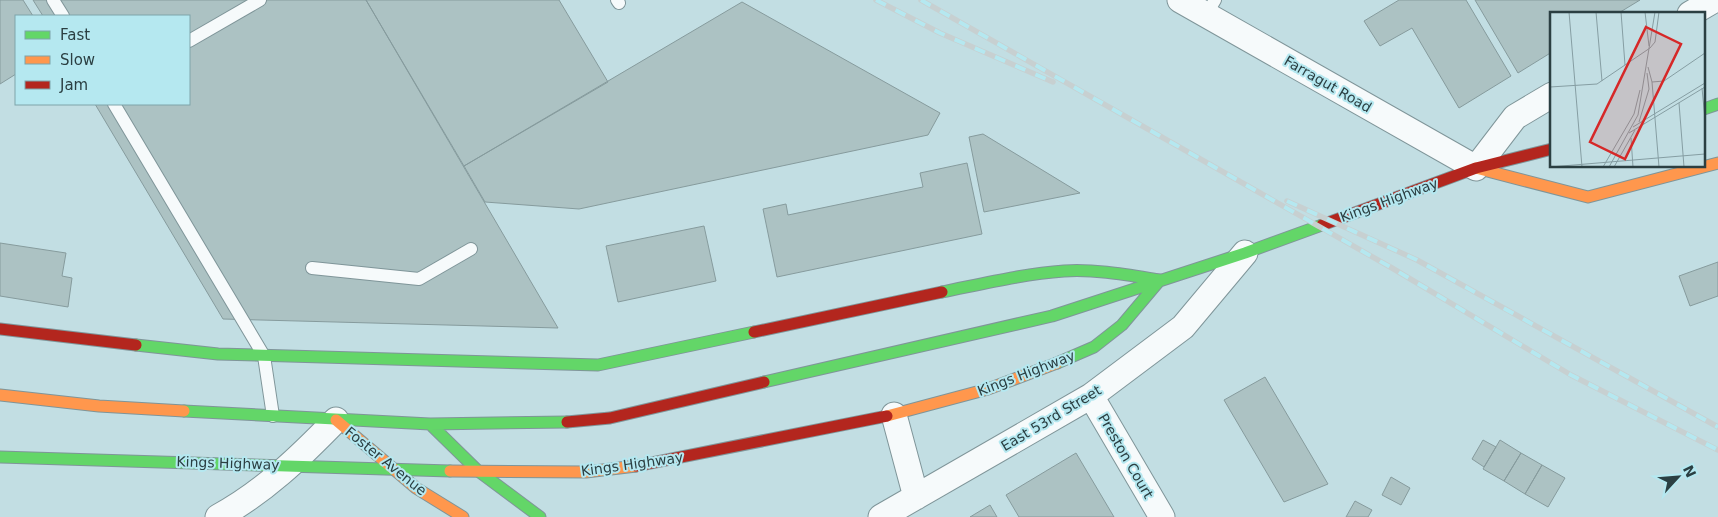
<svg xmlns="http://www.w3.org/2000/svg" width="1718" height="517" font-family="'DejaVu Sans',sans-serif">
<rect width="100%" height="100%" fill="#c2dee3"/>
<path fill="#acc2c3" stroke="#869b9d" d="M 0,0 L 23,0 L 33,16 L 16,16 L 16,74 L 0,84 Z
M 33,0 L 366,0 L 558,328 L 223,319 L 95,104 L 189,104 L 189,16 L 43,16 Z
M 366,0 L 559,0 L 608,82 L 464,166 Z
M 1399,0 L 1466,0 L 1511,76 L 1459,108 L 1412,28 L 1380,46 L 1364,21 Z
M 1475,0 L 1640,0 L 1617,14 L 1552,14 L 1552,52 L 1518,73 Z
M 742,2 L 940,113 L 928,135 L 579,209 L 485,202 L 464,166 Z
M 983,134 L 1080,193 L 984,212 L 969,137 Z
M 967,163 L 982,234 L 777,277 L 763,209 L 786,204 L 788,215 L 923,187 L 920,173 Z
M 704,226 L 716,281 L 618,302 L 606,246 Z
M 0,243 L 66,253 L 62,276 L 72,278 L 68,307 L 0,296 Z
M 1718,262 L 1718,296 L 1690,306 L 1679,276 Z
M 1265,377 L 1328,484 L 1284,502 L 1224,400 Z
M 1483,440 L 1496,447 L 1484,467 L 1472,459 Z
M 1500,440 L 1521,453 L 1504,481 L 1483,469 Z
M 1076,453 L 1114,517 L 1019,517 L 1006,495 Z
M 1521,453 L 1542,465 L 1525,494 L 1504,481 Z
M 1542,465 L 1565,478 L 1548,507 L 1525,494 Z
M 1391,477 L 1410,488 L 1401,505 L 1382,495 Z
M 1355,501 L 1372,510 L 1368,517 L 1346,517 Z
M 990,505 L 997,517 L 970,517 Z"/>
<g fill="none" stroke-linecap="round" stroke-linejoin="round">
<defs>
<path id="lane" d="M 53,0 L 63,16
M 617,0 L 619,3
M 1206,15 L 1215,0
M 189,41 L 260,0
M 114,104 L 264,356 L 273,416
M 312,268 L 419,279 L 471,249"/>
<path id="street" d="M 1180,0 L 1476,168 L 1515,117 L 1552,95
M 1690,14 L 1714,0
M 1091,396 L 1162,517
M 894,415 L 916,497
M 218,517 C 264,492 300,457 336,420
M 881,517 L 1091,396 L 1183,327 L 1245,253"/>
<path id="fast" d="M 1704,109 L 1718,104
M 942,292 C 982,284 1023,274 1064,271 C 1096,269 1128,275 1160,280
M 136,345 L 218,354 L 598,365 L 754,332
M 1057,363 L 1094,347 L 1122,325 L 1160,280
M 764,382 L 1052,316 L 1245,253 L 1322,225
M 184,411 L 430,424 L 567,422
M 430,424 L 477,470 L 540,517
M 0,457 L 450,471"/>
<path id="slow" d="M 1476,168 L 1588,197 L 1718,163
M 0,395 L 99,406 L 184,411
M 887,416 L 988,389 L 1057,363
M 336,420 L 416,488 L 463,517
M 450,471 L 586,472 L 636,466"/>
<path id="jam" d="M 1322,225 L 1476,168 L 1552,149
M 0,329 L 136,345
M 754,332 L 942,292
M 567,422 L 610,418 L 764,382
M 636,466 L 887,416"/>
</defs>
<use href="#lane" stroke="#7f9599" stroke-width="14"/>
<use href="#street" stroke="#7f9599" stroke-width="27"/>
<use href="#fast" stroke="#7f9599" stroke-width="13"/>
<use href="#slow" stroke="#7f9599" stroke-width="13"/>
<use href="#jam" stroke="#7f9599" stroke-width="13"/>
<use href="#lane" stroke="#f6fafb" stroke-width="12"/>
<use href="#street" stroke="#f6fafb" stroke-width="25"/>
<use href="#fast" stroke="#63d668" stroke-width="11"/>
<use href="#slow" stroke="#ff974d" stroke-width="11"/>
<use href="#jam" stroke="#b3261e" stroke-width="11"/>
<defs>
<path id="rail" d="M 876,0 L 940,33 L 1053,82
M 921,0 L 1392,268 L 1571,375 L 1718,450
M 1287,201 L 1417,260 L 1718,427"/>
</defs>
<use href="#rail" stroke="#c7d0d1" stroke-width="5.5"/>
<use href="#rail" stroke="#b5e8f0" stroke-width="4" stroke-dasharray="11" stroke-linecap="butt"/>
</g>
<g text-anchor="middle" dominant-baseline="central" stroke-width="4" stroke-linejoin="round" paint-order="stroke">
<g font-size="14" fill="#2b3f42" stroke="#b5e8f0">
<text transform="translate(1328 84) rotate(30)">Farragut Road</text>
<text transform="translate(1389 200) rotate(-20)">Kings Highway</text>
<text transform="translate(1026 373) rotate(-21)">Kings Highway</text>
<text transform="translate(1051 418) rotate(-31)">East 53rd Street</text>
<text transform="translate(1126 456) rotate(60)">Preston Court</text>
<text transform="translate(386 461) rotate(39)">Foster Avenue</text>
<text transform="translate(228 463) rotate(2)">Kings Highway</text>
<text transform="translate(632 464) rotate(-8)">Kings Highway</text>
</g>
</g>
<g transform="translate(1550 12)">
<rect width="155" height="155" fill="#c2dee3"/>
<path fill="none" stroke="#869ea3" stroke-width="1" d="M 19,0 L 32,155M 46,0 L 52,69M 71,0 L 75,53M 95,0 L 99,34M 98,55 L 102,70 L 109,155M 102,70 L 114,69 L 155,41M 0,75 L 47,72 L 100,36 L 105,30 L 109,0M 152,76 L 155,107M 129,91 L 134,155M 89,110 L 99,77 L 97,61M 83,115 L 155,71M 79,121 L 155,75M 81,126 L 83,155M 0,155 L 155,142M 53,155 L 84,102 L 90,78M 59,155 L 88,103 L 105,0M 64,155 L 85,118"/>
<path fill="#d62828" fill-opacity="0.15" stroke="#d62828" stroke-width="2.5" d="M 96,15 L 131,32 L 75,147 L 40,130 Z"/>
<rect width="155" height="155" fill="none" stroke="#2b3f42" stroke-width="2.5"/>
</g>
<rect x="15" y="15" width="175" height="90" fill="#b5e8f0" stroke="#7ea4aa"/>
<rect x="25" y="31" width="25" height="8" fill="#63d668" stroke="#7ea4aa"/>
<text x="60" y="40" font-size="15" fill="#2b3f42">Fast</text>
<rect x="25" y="56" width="25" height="8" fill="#ff974d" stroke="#7ea4aa"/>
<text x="60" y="65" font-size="15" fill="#2b3f42">Slow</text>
<rect x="25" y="81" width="25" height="8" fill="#b3261e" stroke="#7ea4aa"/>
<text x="60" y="90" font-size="15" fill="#2b3f42">Jam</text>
<g transform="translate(1678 477) rotate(64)" stroke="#b5e8f0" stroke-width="4" paint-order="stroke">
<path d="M0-4L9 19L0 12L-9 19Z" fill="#2b3f42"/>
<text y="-8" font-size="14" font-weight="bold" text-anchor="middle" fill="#2b3f42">N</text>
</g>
</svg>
